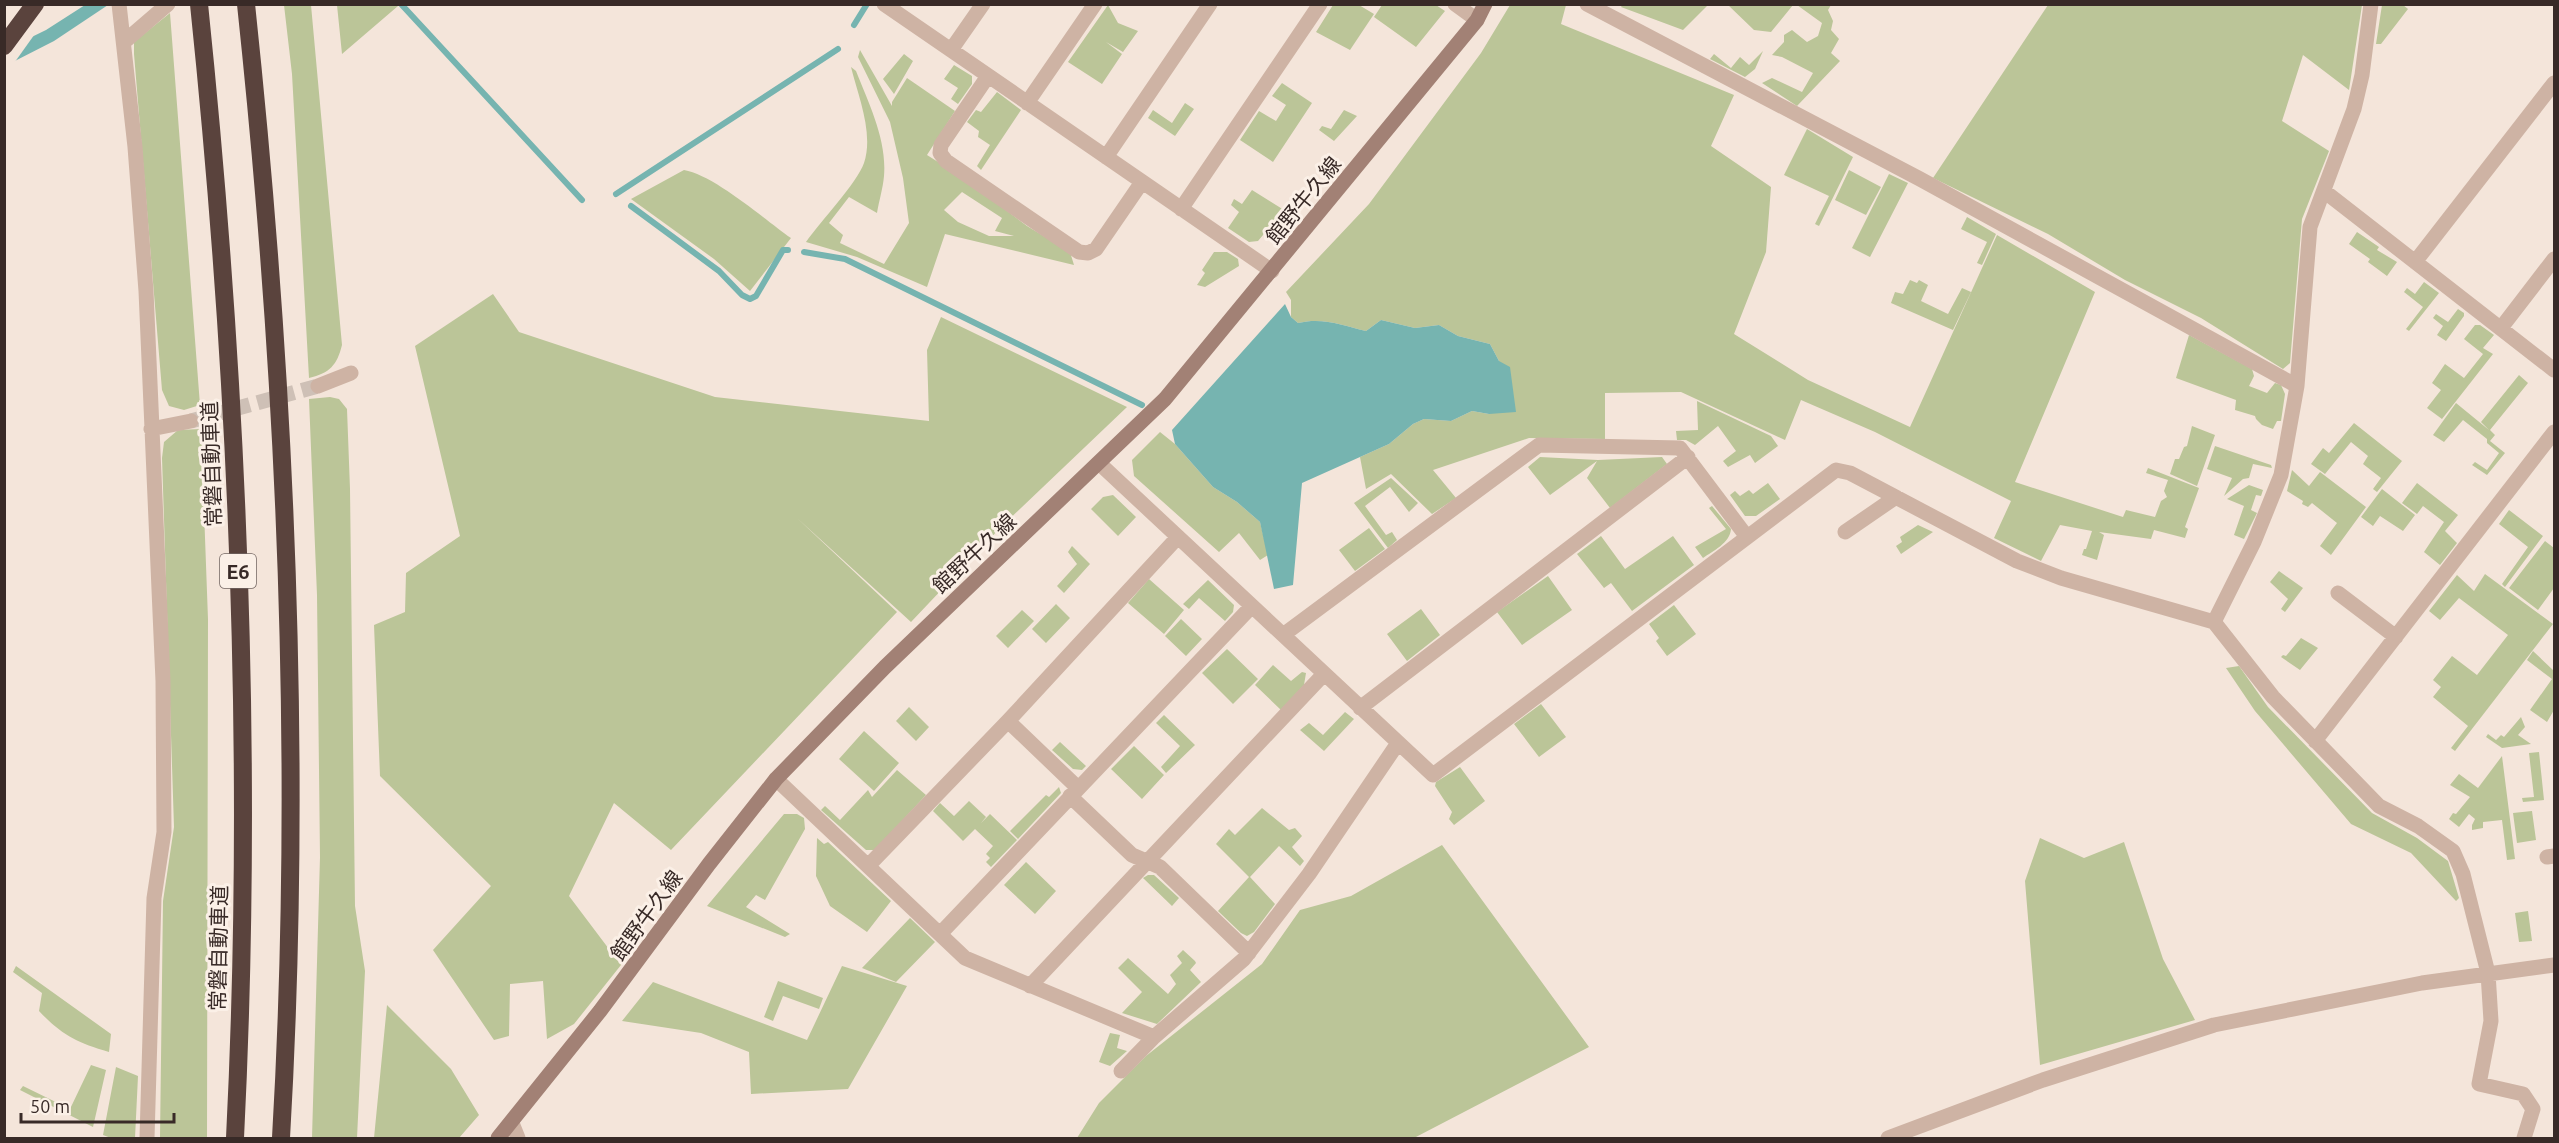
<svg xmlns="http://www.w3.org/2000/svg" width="2559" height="1143" font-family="Ubuntu,'Noto Sans JP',sans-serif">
<rect width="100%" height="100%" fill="#f4e5da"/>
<path fill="#bbc598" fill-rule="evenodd" d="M 1623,4 L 1708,4 L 1708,5 L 1683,30 L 1621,7 Z
M 284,5 L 311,5 L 342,345 C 337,365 330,373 309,378 L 292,74 Z
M 397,5 L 398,6 L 342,54 L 337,5 Z
M 1108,5 L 1118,23 L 1138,31 L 1123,52 L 1106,42 L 1122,54 L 1102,84 L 1068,62 Z
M 1333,5 L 1359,5 L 1374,14 L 1350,50 L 1316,32 Z
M 1382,5 L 1436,5 L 1445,11 L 1416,47 L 1374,17 Z
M 1510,5 L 1566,5 L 1561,24 L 1734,95 L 1711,146 L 1771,187 L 1766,252 L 1734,334 L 1808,380 L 1910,427 L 1997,235 L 2095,292 L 2015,482 L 2123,517 L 2126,510 L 2155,517 L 2161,501 L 2167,497 L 2164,491 L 2168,480 L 2146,473 L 2148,468 L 2199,488 L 2185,527 L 2188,529 L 2185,538 L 2154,530 L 2151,539 L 2099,532 L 2104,535 L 2097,560 L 2082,555 L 2084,549 L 2086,549 L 2092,531 L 2060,525 L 2041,561 L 1994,538 L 2011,501 L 1875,432 L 1801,400 L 1785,440 L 1681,392 L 1605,393 L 1605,439 L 1529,438 L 1433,470 L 1456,498 L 1432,514 L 1391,474 L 1366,489 L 1360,457 L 1389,444 L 1413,424 L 1424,419 L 1451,421 L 1472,411 L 1489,414 L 1499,361 L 1490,344 L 1458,336 L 1439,325 L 1415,328 L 1381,320 L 1366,331 C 1343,325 1322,317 1298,323 L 1291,317 L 1291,300 L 1286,292 L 1369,204 L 1481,53 Z
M 1728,5 L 1793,5 L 1771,32 L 1754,30 Z
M 1797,5 L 1831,5 L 1828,10 L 1833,21 L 1831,30 L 1839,39 L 1831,53 L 1840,61 L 1797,106 L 1762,83 L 1772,78 L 1802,92 L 1813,73 L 1782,57 L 1772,55 L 1784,42 L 1784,35 L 1792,30 L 1807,42 L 1818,36 L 1822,23 Z
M 2048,5 L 2362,5 L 2349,90 L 2303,55 L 2282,121 L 2329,151 L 2302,219 L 2290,363 L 2283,369 L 2201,318 L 2125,280 L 2048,234 L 1933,178 Z
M 2382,5 L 2403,5 L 2408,9 L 2381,44 L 2376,44 Z
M 170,13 L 200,405 L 184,410 L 169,406 L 162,390 L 134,54 L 134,42 Z
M 860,50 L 892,106 L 892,102 L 907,78 L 955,111 L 927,155 L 965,179 L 1027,226 L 1070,252 L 1074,265 L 945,234 L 927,287 L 857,257 L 806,242 C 820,222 857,183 864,163 C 874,133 858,96 851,67 L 856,71 C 869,104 887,140 884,176 C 883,188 879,201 877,213 L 849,197 L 829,223 L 843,235 L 840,243 L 884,264 L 909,223 L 903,178 L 890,122 L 858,57 ZM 962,192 L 1002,218 L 995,231 L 1014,236 L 989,236 L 958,222 L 944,210 Z
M 1763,51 L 1755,69 L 1745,77 L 1710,59 L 1714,54 L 1731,68 L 1740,57 L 1749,65 Z
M 904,54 L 913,61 L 894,94 L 883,79 Z
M 954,65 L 972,76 L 972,84 L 958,104 L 951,99 L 958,88 L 944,79 Z
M 1282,83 L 1312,103 L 1273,162 L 1240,140 L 1259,111 L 1276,121 L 1286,105 L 1272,96 Z
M 997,92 L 1021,110 L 981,170 L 977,166 L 990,145 L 978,137 L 979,131 L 967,122 L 976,110 L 981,112 Z
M 1185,103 L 1194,109 L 1175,136 L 1148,118 L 1153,110 L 1172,123 Z
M 1344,110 L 1357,116 L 1334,141 L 1319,130 L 1322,126 L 1331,129 Z
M 1807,129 L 1853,157 L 1819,226 L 1815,224 L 1829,196 L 1784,175 Z
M 684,170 C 714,175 764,219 791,238 L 750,291 L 714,259 L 631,199 Z
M 1849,170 L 1881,187 L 1866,215 L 1835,200 Z
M 1889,174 L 1908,183 L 1870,257 L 1852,248 Z
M 1252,190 L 1284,210 L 1258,241 L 1249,242 L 1228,228 L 1239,212 L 1231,205 L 1234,199 L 1242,204 Z
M 1967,217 L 1996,234 L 1982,265 L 1977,263 L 1987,242 L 1961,229 Z
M 2357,232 L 2379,247 L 2377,250 L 2397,262 L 2387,276 L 2368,262 L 2370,259 L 2349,244 Z
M 1214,252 L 1227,252 L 1238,259 L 1239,266 L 1205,287 L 1197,285 L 1205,273 L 1202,270 Z
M 1910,280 L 1917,283 L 1919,280 L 1928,285 L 1921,301 L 1948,314 L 1962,288 L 1971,292 L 1953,330 L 1891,303 L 1895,292 L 1903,294 Z
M 2424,282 L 2439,293 L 2409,331 L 2406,329 L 2423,307 L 2404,292 L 2407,288 L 2415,294 Z
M 493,294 L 519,332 L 715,397 L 929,421 L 927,350 L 941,317 L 1127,407 L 1000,528 L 911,622 L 797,518 L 897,612 L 671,850 L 614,803 L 569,896 L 621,965 L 574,1024 L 547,1039 L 543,981 L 510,984 L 509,1036 L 494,1040 L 433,950 L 491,886 L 380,776 L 374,625 L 405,612 L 406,573 L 460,536 L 415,346 Z
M 2458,309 L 2464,313 L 2464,316 L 2446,341 L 2437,335 L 2443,326 L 2433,318 L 2436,314 L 2448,322 Z
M 2480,325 L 2494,335 L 2483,348 L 2493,354 L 2442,419 L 2427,408 L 2441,390 L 2432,383 L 2445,364 L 2464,378 L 2483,354 L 2464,339 L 2475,325 Z
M 2189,335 L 2252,369 L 2254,376 L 2249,386 L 2267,393 L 2275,383 L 2281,385 L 2285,394 L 2281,421 L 2277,421 L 2273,429 L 2262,425 L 2256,419 L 2255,416 L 2235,410 L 2236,400 L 2176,378 Z
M 2519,375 L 2528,383 L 2490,430 L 2495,435 L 2490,441 L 2505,453 L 2487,475 L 2472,465 L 2475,462 L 2487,470 L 2499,453 L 2487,443 L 2487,439 L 2463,420 L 2444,442 L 2433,435 L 2456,403 L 2489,430 L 2481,422 Z
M 330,397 L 339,399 L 347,409 L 350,489 L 355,906 L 365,971 L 357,1138 L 312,1138 L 320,857 L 317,595 L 309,399 Z
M 1697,401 L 1771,436 L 1778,446 L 1755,463 L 1750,455 L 1728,467 L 1723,461 L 1736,451 L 1718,426 L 1695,445 L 1686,440 L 1677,440 L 1676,431 L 1698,430 Z
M 2354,423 L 2402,461 L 2377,492 L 2373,489 L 2381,478 L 2363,464 L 2368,456 L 2351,442 L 2325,474 L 2311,464 L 2323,448 L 2329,453 Z
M 2192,426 L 2215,435 L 2197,486 L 2170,474 L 2175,459 L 2179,459 L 2184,447 L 2187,446 Z
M 201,429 L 208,619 L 207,1138 L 160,1138 L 163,901 L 174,827 L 162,458 L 164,442 L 178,430 Z
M 1160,432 L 1175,444 L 1213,487 L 1237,502 L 1260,522 L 1268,555 L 1260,560 L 1239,533 L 1219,552 L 1134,476 L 1132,460 Z
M 2215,446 L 2271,465 L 2272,468 L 2253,464 L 2249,478 L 2243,479 L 2224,496 L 2232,478 L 2207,469 Z
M 1540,457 L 1598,460 L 1662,457 L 1667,464 L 1610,508 L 1587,478 L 1597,461 L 1550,495 L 1528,467 Z
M 2292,470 L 2309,486 L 2320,472 L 2366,507 L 2331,555 L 2320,546 L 2337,523 L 2312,503 L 2308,507 L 2302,504 L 2303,501 L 2287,491 Z
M 1391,478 L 1418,503 L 1409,512 L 1390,487 L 1365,506 L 1386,535 L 1392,532 L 1397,540 L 1388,548 L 1354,503 Z
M 1768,483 L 1780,499 L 1756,516 L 1745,516 L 1730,495 L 1735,491 L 1740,496 L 1749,490 L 1753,494 Z
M 2417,483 L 2458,515 L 2445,531 L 2457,543 L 2440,565 L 2424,552 L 2444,522 L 2423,506 L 2417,514 L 2402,503 Z
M 2249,485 L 2263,490 L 2261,496 L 2256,495 L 2251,510 L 2257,513 L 2244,539 L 2234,535 L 2244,506 L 2227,499 Z
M 2382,489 L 2415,515 L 2403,531 L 2380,516 L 2373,526 L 2361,517 Z
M 1113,495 L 1136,517 L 1118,536 L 1091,509 L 1103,497 Z
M 1712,506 L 1731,529 C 1730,543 1713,551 1703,558 L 1695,547 L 1726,529 L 1709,508 Z
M 2509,510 L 2543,536 L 2505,587 L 2502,584 L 2528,547 L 2499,524 Z
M 1918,525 L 1933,532 L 1901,554 L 1896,546 L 1902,542 L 1900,537 Z
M 1369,528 L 1385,549 L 1355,571 L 1339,550 Z
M 1601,536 L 1625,569 L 1673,536 L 1694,565 L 1632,611 L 1611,583 L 1604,588 L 1577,554 Z
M 2545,541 L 2554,548 L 2554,588 L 2538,610 L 2509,588 Z
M 1072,546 L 1090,564 L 1064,593 L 1057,586 L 1077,564 L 1068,552 Z
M 2279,571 L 2303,588 L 2285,612 L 2281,609 L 2288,599 L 2270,582 Z
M 2485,574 L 2553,624 L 2455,751 L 2451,748 L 2468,726 L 2433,697 L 2441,687 L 2433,680 L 2452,656 L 2477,675 L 2508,635 L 2459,598 L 2440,620 L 2429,611 L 2457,575 L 2474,591 Z
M 1548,576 L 1572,610 L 1522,645 L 1497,612 Z
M 1149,579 L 1184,610 L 1164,634 L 1128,603 Z
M 1208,580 L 1234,605 L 1233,612 L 1225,621 L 1199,598 L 1189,609 L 1183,604 Z
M 1056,604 L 1070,618 L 1046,643 L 1032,629 Z
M 1674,605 L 1696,634 L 1667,656 L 1656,641 L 1659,638 L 1649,624 Z
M 1421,609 L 1440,635 L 1407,661 L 1387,634 Z
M 1022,610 L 1034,621 L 1008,648 L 996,636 Z
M 1181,619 L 1202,639 L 1186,656 L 1165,636 Z
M 2301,638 L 2318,648 L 2300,670 L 2281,657 L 2283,655 L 2286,656 Z
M 1227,649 L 1258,679 L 1233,704 L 1202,673 Z
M 2533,651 L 2554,671 L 2554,710 L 2547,722 L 2530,710 L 2552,679 L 2527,660 Z
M 1273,665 L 1291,681 L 1302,672 L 1306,673 L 1304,685 L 1281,710 L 1255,685 Z
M 2239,666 L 2268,707 L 2372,813 L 2417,838 L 2448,861 L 2459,898 L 2456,901 L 2411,853 L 2351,824 L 2255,711 L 2226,668 Z
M 1541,704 L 1566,737 L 1539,757 L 1514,724 Z
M 909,707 L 929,727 L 916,741 L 896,721 Z
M 1345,712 L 1354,719 L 1324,751 L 1300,730 L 1309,723 L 1323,735 Z
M 1164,715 L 1195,745 L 1166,773 L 1161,767 L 1180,746 L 1156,723 Z
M 2521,717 L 2525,727 L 2518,735 L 2531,744 L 2502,748 L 2486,737 L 2488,734 L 2496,740 L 2501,735 L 2504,737 Z
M 864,731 L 899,763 L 874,791 L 839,759 Z
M 1060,742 L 1086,766 L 1082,770 L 1073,769 L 1052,750 Z
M 1134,746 L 1164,775 L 1142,799 L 1111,769 Z
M 2539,752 L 2544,800 L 2523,802 L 2522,798 L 2534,797 L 2529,753 Z
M 2502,756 L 2515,859 L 2507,860 L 2502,820 L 2483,822 L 2483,828 L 2472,830 L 2472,825 L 2475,819 L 2469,814 L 2459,827 L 2449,819 L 2453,813 L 2456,814 L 2470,797 L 2450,785 L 2459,774 L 2478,788 Z
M 1460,767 L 1485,801 L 1454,825 L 1449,819 L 1452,812 L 1435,786 L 1436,782 Z
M 897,770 L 926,795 L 875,850 L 866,850 L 821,810 L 825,806 L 840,820 L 868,790 L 872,797 Z
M 1059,787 L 1061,793 L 1018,839 L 1010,831 L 1046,795 L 1049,797 Z
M 969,801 L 986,817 L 981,823 L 990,814 L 1017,840 L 991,867 L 986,862 L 990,858 L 986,854 L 993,846 L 975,829 L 963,841 L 933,811 L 940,803 L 954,816 Z
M 1262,808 L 1289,830 L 1295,828 L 1302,836 L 1292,847 L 1304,861 L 1300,866 L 1279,846 L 1250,877 L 1275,904 L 1254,932 L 1247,936 L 1241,933 L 1218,911 L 1249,877 L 1216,844 L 1229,829 L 1235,835 Z
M 2532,811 L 2536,840 L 2517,843 L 2513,813 Z
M 784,814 L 797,814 L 804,818 L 805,829 L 765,900 L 756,895 L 746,907 L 790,934 L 785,937 L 707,906 Z
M 817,838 L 824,844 L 828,842 L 891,901 L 867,932 L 830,906 L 816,876 Z
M 2040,838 L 2084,858 L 2124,842 L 2163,959 L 2195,1020 L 2040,1065 L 2025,881 Z
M 1442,845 L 1589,1047 L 1414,1138 L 1077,1138 L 1099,1103 L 1146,1056 L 1262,964 L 1300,910 L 1351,896 Z
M 1026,862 L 1056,891 L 1035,914 L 1004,885 Z
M 1148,875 L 1154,875 L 1179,898 L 1172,906 L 1143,878 Z
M 2528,911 L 2532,941 L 2519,942 L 2515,913 Z
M 910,918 L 935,942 L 896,982 L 862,968 Z
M 1183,950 L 1195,961 L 1196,963 L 1190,970 L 1201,982 L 1157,1024 L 1122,1013 L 1142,992 L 1118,968 L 1128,958 L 1168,994 L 1176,984 L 1170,975 L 1182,963 L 1177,956 Z
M 16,966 L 111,1034 L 109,1052 C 76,1042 63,1036 39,1011 L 42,993 L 13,972 Z
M 842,966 L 907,986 L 848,1089 L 751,1094 L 749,1052 L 701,1033 L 622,1021 L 653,982 L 807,1040 Z
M 778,981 L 823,998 L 819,1009 L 783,996 L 773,1021 L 764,1017 Z
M 387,1005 L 451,1069 L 479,1115 L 459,1138 L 374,1138 Z
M 1110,1033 L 1120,1035 L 1117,1048 L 1127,1051 L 1110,1066 L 1099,1062 Z
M 91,1065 L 106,1070 L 93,1127 L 20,1090 L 23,1086 L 70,1109 Z
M 116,1067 L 138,1076 L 135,1138 L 111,1138 L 103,1135 Z"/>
<path fill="#76b4b0" d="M 85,5 L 108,5 L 54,41 L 5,66 L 5,50 L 46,30 Z
M 1285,304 L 1291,317 L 1298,323 C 1322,317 1343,325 1366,331 L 1381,320 L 1415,328 L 1439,325 L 1458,336 L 1490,344 L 1499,361 L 1510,367 L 1516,412 L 1489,414 L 1472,411 L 1451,421 L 1424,419 L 1413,424 L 1389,444 L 1302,483 L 1293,585 L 1274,589 L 1260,522 L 1237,502 L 1213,487 L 1175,444 L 1172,430 Z"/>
<path fill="#f4e5da" d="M 37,31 L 12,66 L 4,69 L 4,47 Z"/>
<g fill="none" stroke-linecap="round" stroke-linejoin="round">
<path stroke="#76b4b0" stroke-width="6" d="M 401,4 L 582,200
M 854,25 L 867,4
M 616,194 L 838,49
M 631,206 L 719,271 L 742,295 L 750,299 L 756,296 L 783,250 L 788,250
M 804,252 L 845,259 L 1142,405"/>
<path stroke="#cec0b6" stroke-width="15" stroke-dasharray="15 8" stroke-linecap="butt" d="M 191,421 L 318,386"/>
<path stroke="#ceb3a4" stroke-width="15" d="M 119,4 L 135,147 L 146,291 L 163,681 L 164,832 L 154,898 L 147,1138
M 884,4 L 1272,271
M 1455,4 L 1477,20
M 1587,4 L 1920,179 L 2297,386
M 124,42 L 168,4
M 951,50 L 983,4
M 988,76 L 941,145 L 940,153 L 946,161 L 1079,252 L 1088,253 L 1096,249 L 1142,182
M 1027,103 L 1095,4
M 1106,157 L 1210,4
M 2324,191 L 2554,370
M 1181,209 L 1320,4
M 2415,262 L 2554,83
M 2501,328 L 2554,259
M 318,386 L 351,373
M 151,429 L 191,421
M 1100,464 L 1433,775 L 1836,470 L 1850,473 L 2017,561 L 2061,578 L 2214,622 L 2273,697 L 2379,806 L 2418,826 L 2453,851 L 2463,874 L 2488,973 L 2491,1021 L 2479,1084 L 2523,1094 L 2533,1109 L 2524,1138
M 1845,532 L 1896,497
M 2338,593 L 2396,637
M 2214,622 L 2254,542 L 2281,475 L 2297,386 L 2310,227 L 2354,109 L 2362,75 L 2371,4
M 1283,635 L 1539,445 L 1680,448 L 1747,537
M 1360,708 L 1688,457
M 1008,721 L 1078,788
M 2315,741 L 2554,432
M 776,779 L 965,958 L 1154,1037 L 1244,959 L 1309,874 L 1398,743
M 1070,796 L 1132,855 L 1160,867 L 1249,953
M 2547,857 L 2554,856
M 868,866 L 1008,721 L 1178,537
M 940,934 L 1252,606
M 1030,986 L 1324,674
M 1121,1071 L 1154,1037
M 512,1123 L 518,1138
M 1888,1138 L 2043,1080 L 2214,1025 L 2422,983 L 2554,965"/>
<path stroke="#a28175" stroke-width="15" d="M 498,1138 L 600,1011 L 709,864 L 776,779 L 885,667 L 1165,399 L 1477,20 L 1485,4"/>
<path stroke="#5a433d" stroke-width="18" d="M 199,4 C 238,380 254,761 235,1138
M 246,4 C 286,380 303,761 281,1138
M 4,46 L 35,4"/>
</g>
<g text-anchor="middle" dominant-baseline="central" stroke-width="6" stroke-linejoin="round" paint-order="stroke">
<rect fill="#fbf0e7" stroke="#726561" stroke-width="1.5" x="220" y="554" width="36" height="34" rx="4.5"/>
<g font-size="20" font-weight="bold" fill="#382a27">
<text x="238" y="571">E6</text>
</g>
<g font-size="21" fill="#382a27" stroke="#fbf0e7">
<text transform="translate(1303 200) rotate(-51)">館野牛久線</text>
<text transform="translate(211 464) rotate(-92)">常磐自動車道</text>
<text transform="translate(974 553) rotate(-43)">館野牛久線</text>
<text transform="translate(646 915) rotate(-54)">館野牛久線</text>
<text transform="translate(218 948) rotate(-89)">常磐自動車道</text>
</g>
</g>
<rect width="2559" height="1143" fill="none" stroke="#382a27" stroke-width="12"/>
<path d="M21 1113v9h153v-9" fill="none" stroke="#382a27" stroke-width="3"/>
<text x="30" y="1113" font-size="18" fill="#382a27" stroke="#fbf0e7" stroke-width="4.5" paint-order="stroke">50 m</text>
</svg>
